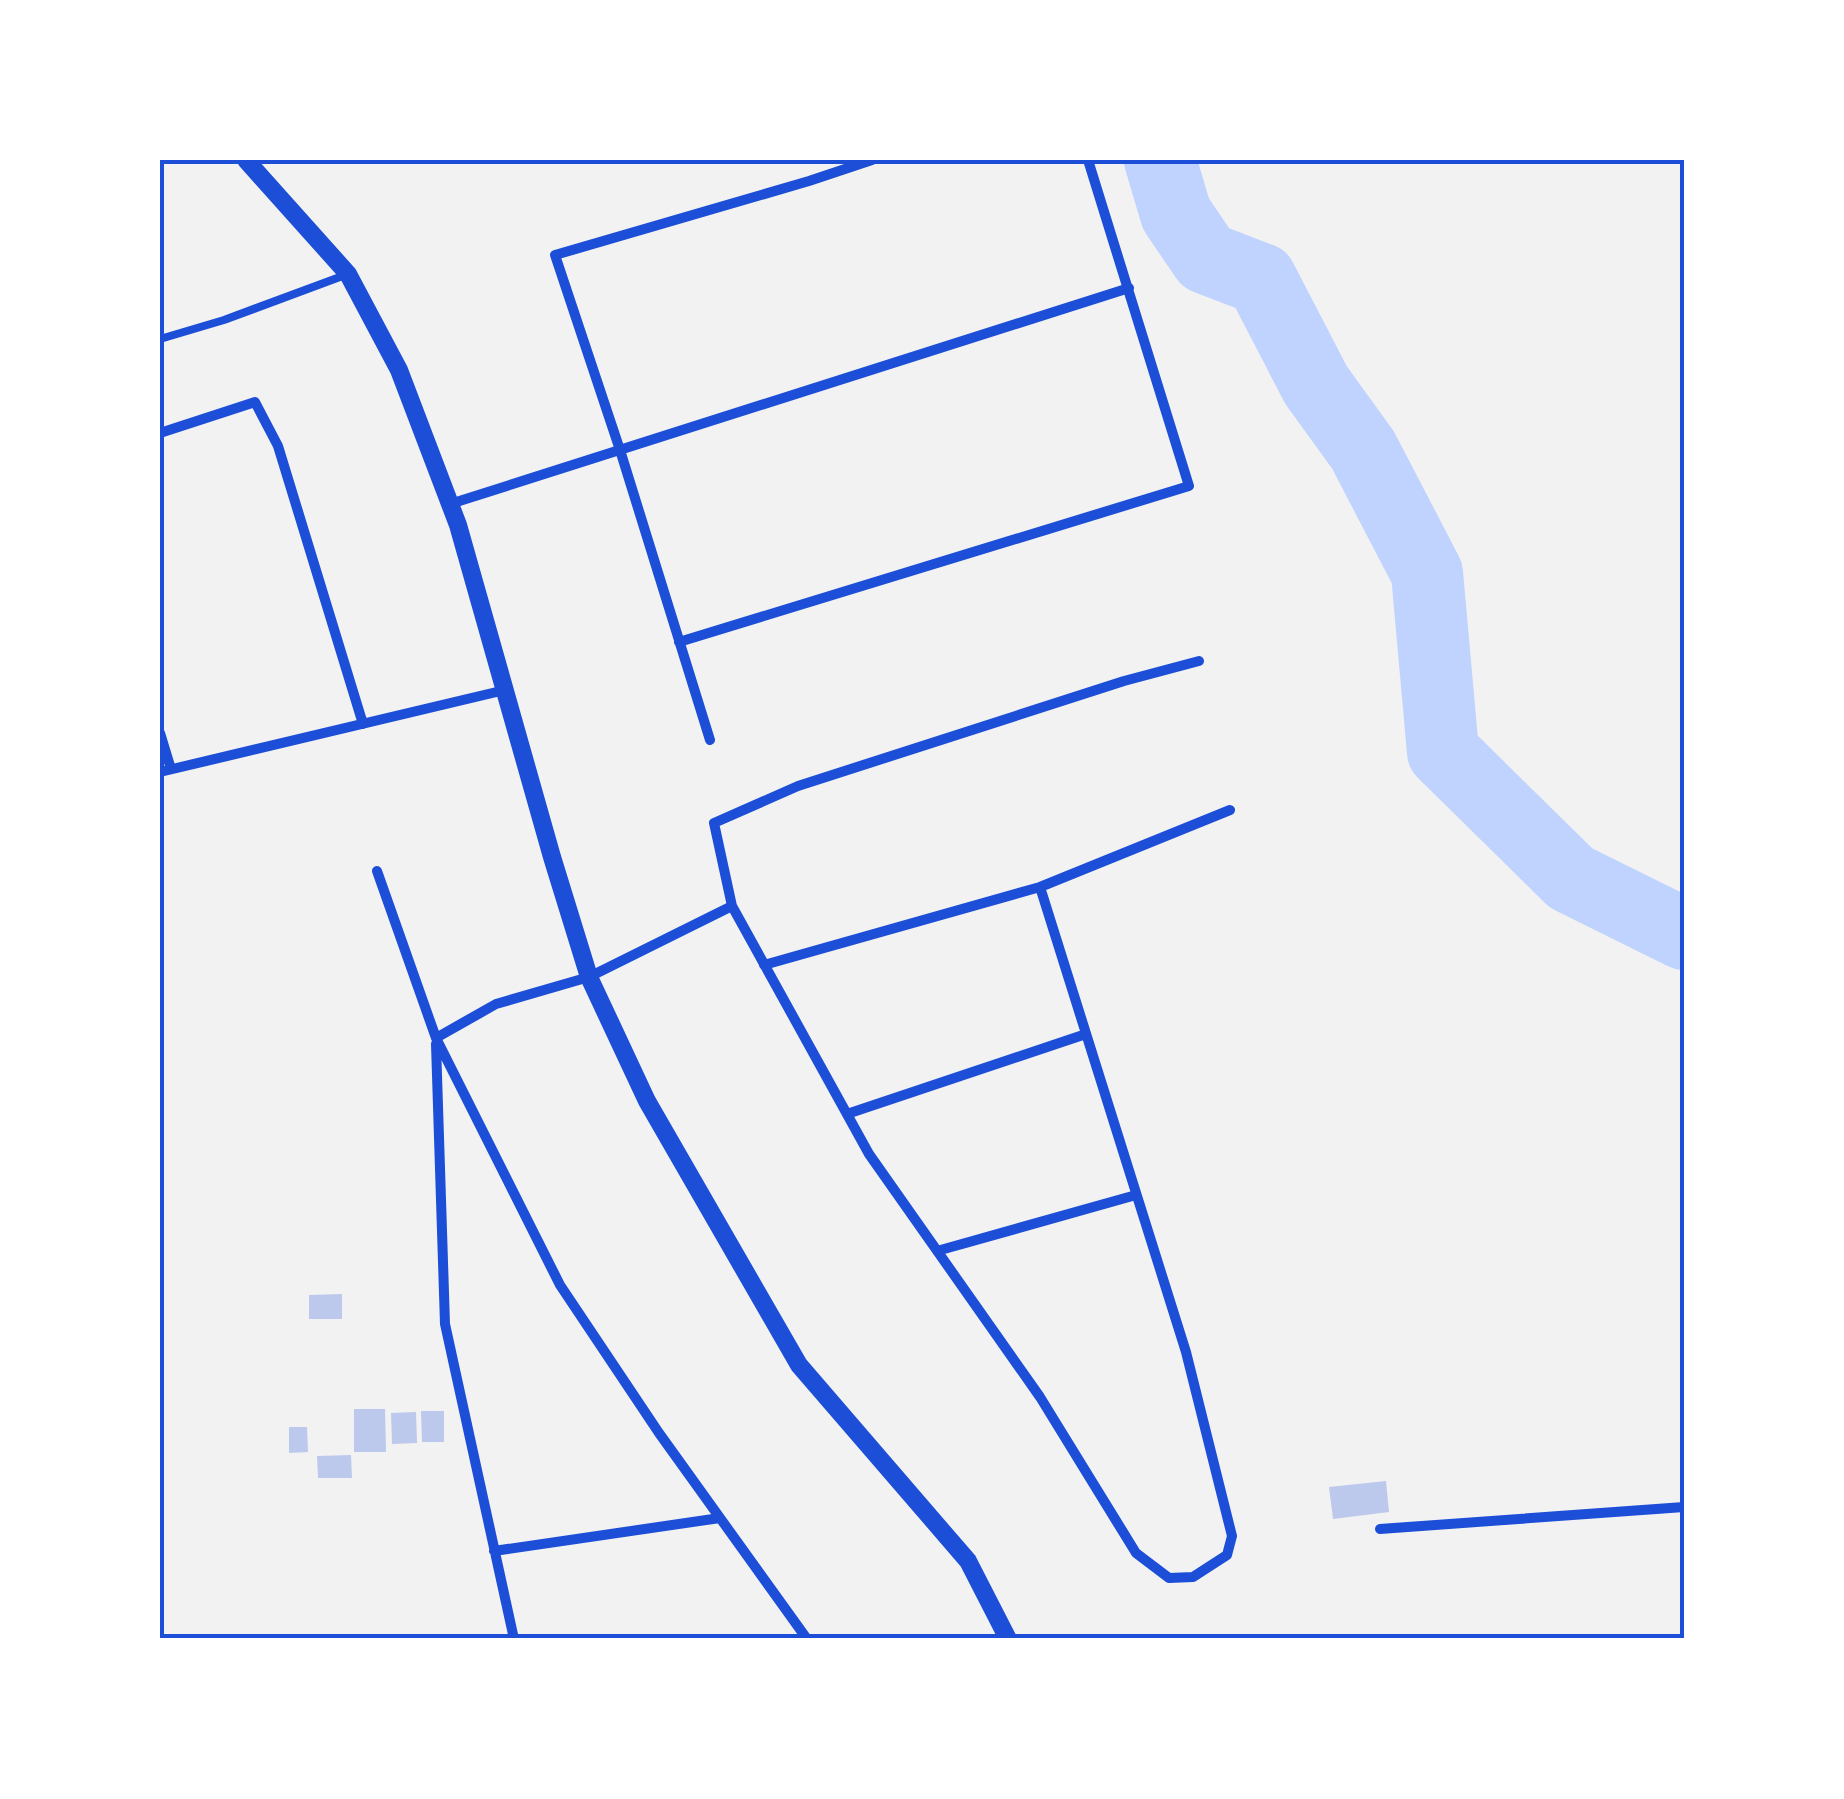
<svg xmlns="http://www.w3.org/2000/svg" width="1844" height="1799" font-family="'Exo 2',sans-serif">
<rect width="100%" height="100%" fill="#f2f2f2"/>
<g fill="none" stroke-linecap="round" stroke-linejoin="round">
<path stroke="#bfd3fe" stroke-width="72" d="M 1160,160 L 1176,214 L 1206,258 L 1261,279 L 1316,385 L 1363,450 L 1427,573 L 1443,752 L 1571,878 L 1684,934"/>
</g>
<path fill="#bdc9ec" d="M 342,1294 L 342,1319 L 309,1319 L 309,1295 Z
M 354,1409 L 385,1409 L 386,1452 L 354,1452 Z
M 421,1411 L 444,1411 L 444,1442 L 422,1442 Z
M 416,1412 L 417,1443 L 392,1444 L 391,1413 Z
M 289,1427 L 307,1427 L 308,1452 L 289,1453 Z
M 351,1455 L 352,1478 L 318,1478 L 317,1456 Z
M 1386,1481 L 1389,1512 L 1333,1519 L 1329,1487 Z"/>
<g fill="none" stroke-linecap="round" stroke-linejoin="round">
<path stroke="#1d4ed8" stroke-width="8" d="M 160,339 L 224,320 L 348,274"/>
<path stroke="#1d4ed8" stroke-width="10" d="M 160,433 L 255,402 L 278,446 L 363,724
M 450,504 L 1129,288
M 679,642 L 1189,486 L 1088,160
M 160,733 L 171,769
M 710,740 L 620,450 L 555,255 L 809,181 L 872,160
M 160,772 L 505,690
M 377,871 L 436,1038 L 560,1285 L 659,1433 L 807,1639
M 1040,887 L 1186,1352 L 1232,1536 L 1227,1555 L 1193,1577 L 1169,1578 L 1136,1553 L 1040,1397 L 869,1154 L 732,906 L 714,823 L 798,786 L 1124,681 L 1199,661
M 764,965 L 1040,887 L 1230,810
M 436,1038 L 496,1004 L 589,977 L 732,906
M 436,1044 L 445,1324 L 514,1639
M 847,1114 L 1086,1034
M 937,1251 L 1136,1195
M 1380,1529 L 1684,1507
M 494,1551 L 720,1518"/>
<path stroke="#1d4ed8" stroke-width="18" d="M 246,160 L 348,274 L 399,370 L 458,525 L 552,857 L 589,977 L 647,1101 L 799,1365 L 968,1561 L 1008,1639"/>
</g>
<rect width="1844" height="1799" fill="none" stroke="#ffffff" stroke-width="325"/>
<rect x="162" y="162" width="1520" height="1474" fill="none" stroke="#1d4ed8" stroke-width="4"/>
</svg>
